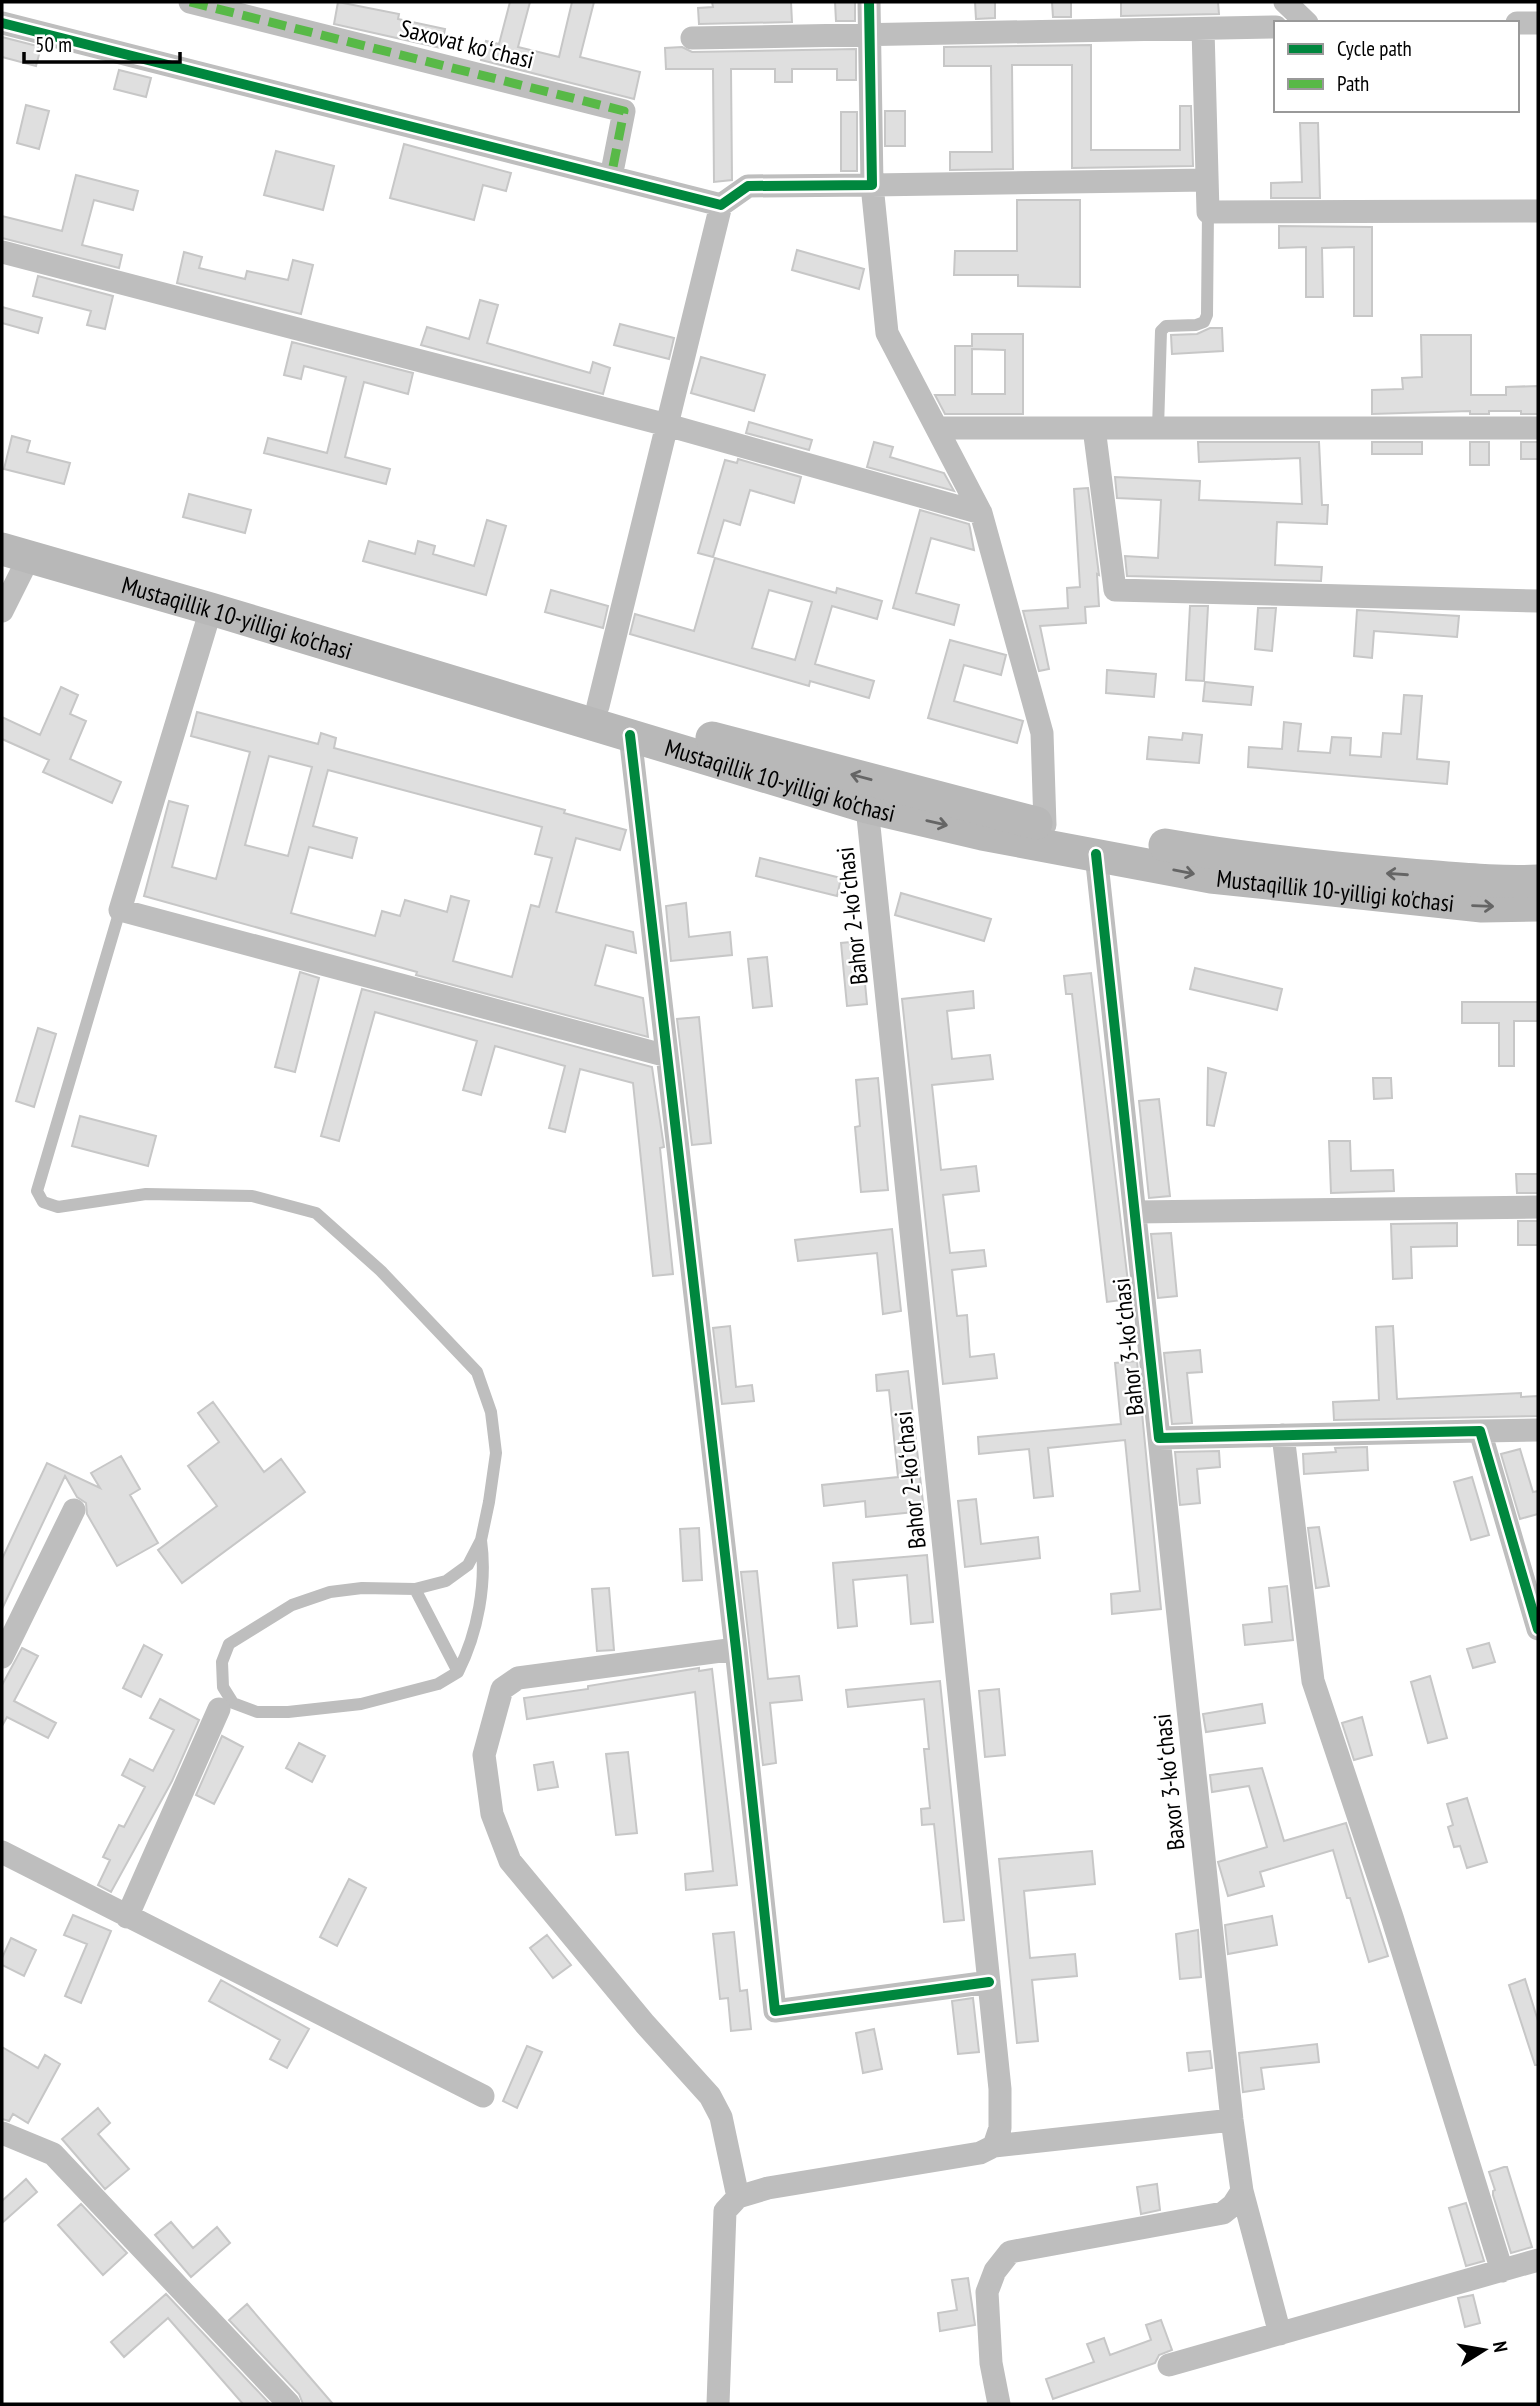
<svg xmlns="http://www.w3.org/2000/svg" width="1540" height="2406" font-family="'PT Sans Narrow',sans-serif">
<rect width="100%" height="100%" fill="#fff"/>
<path fill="#dfdfdf" stroke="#c7c7c7" stroke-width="2" fill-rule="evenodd" d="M 338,2 L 399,14 L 398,19 L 445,29 L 441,48 L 334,24 Z
M 510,2 L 530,2 L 518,47 L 559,57 L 572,2 L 594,2 L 580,57 L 640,72 L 634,99 L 481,60 L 486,41 L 499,44 Z
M 712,2 L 791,2 L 792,22 L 699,24 L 698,8 L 713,7 Z
M 835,2 L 855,2 L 855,21 L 836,21 Z
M 975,2 L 995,2 L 995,18 L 976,19 Z
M 1052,2 L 1071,2 L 1071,17 L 1053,17 Z
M 1121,2 L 1218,2 L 1219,14 L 1121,16 Z
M 2,37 L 41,47 L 36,66 L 2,57 Z
M 1091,45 L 1091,150 L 1180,150 L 1180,106 L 1191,106 L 1193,166 L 1072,168 L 1072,65 L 1012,65 L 1013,169 L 950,170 L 950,152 L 992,152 L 991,66 L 944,66 L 944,47 Z
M 682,47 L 692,52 L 856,49 L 856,80 L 837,80 L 837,69 L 792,69 L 792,82 L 775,82 L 775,69 L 731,69 L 732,180 L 714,182 L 713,69 L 666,69 L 665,48 Z
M 119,70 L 151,78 L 146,97 L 114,89 Z
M 26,105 L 49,111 L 39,149 L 17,143 Z
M 885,111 L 905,111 L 905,146 L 885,146 Z
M 841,112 L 857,112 L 857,171 L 841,171 Z
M 1300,123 L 1318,123 L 1320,198 L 1271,198 L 1271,183 L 1302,182 Z
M 404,144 L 511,173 L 506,191 L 483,185 L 474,220 L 390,198 Z
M 276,151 L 334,166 L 323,210 L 264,195 Z
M 76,175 L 138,191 L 133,210 L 94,200 L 82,245 L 122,255 L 119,268 L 2,238 L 2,216 L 62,231 Z
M 1017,200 L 1080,200 L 1080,287 L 1018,286 L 1018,275 L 954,275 L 955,251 L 1017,251 Z
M 1279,226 L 1372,227 L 1372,316 L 1354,316 L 1354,247 L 1322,248 L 1323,297 L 1306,297 L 1306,247 L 1279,248 Z
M 797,250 L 864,269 L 859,289 L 792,270 Z
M 184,252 L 202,257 L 199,268 L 245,279 L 247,271 L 288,280 L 293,260 L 313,265 L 301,314 L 177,283 Z
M 38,276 L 113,296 L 105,329 L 87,325 L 91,311 L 33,296 Z
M 480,300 L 498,305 L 487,343 L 590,373 L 593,362 L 610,368 L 603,394 L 421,345 L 427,327 L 469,339 Z
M 2,307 L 42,318 L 38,333 L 2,323 Z
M 620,324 L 674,338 L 669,359 L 614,345 Z
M 1210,328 L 1222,328 L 1223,351 L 1172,354 L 1171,335 L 1197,334 Z
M 972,334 L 1023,334 L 1023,414 L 945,414 L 935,395 L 955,395 L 955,346 L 972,346 ZM 972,349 L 1005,350 L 1005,394 L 972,394 Z
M 1421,335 L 1471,335 L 1471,395 L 1506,395 L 1506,387 L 1538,386 L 1538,414 L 1521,414 L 1521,411 L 1489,411 L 1489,414 L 1470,414 L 1470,411 L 1372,414 L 1372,390 L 1403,389 L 1402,378 L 1422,377 Z
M 292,342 L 413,373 L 408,394 L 364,382 L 345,457 L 390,469 L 386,484 L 264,453 L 268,438 L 327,453 L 346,377 L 304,366 L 301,379 L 284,375 Z
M 701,357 L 765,375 L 754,411 L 691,393 Z
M 749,422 L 812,440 L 809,450 L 746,433 Z
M 12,436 L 30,441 L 27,452 L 70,463 L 64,484 L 4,469 Z
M 874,442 L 893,447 L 890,457 L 944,473 L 954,491 L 867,467 Z
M 1198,442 L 1319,442 L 1322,505 L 1328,505 L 1327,524 L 1277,522 L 1275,565 L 1322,567 L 1321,581 L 1127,576 L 1125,556 L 1158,558 L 1161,500 L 1117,498 L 1115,477 L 1200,481 L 1199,500 L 1302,504 L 1300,458 L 1199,462 Z
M 1372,442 L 1422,442 L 1422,454 L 1372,454 Z
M 1470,442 L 1489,442 L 1489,465 L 1470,465 Z
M 1521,442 L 1538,442 L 1538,459 L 1521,459 Z
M 738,459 L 801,477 L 794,503 L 750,490 L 740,525 L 724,520 L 713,557 L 698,553 L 725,460 L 737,463 Z
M 1088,488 L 1099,575 L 1097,574 L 1099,606 L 1085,607 L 1086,623 L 1040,626 L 1049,669 L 1039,671 L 1023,611 L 1068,608 L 1067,588 L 1080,587 L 1074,489 Z
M 189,494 L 251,510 L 245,533 L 183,517 Z
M 920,510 L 969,524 L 970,528 L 974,550 L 931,538 L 916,593 L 959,605 L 954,625 L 893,608 Z
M 487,520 L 506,526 L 486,595 L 363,561 L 369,541 L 415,554 L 418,541 L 435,546 L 433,554 L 474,566 Z
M 715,558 L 836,593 L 837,588 L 882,601 L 877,619 L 832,606 L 815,664 L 874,681 L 869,698 L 810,681 L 809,686 L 630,634 L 635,614 L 694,631 ZM 769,590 L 812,602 L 795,660 L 752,648 Z
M 551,590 L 608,606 L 603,628 L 545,612 Z
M 1190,606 L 1208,606 L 1204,681 L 1186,680 Z
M 1258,608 L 1276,608 L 1272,651 L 1255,649 Z
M 1357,610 L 1459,616 L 1457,637 L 1374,631 L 1372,658 L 1354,656 Z
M 950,640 L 1006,655 L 1001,675 L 964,665 L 954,701 L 1023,721 L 1017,743 L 928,718 Z
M 1107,670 L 1156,674 L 1154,697 L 1106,693 Z
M 1205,682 L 1253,687 L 1251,705 L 1203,701 Z
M 61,687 L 78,695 L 70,714 L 86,721 L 70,759 L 121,782 L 112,803 L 43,772 L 49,760 L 2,739 L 2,717 L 40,735 Z
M 1404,695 L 1422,696 L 1417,759 L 1449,762 L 1447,784 L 1248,767 L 1249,747 L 1282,749 L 1284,722 L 1301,724 L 1298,751 L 1330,753 L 1332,737 L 1351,738 L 1350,755 L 1381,757 L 1383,733 L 1401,734 Z
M 197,712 L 318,744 L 321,733 L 336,738 L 334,748 L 565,810 L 564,813 L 626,830 L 620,850 L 576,838 L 556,912 L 633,932 L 636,953 L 606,945 L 595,985 L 643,998 L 648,1037 L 416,975 L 417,972 L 144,896 L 169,801 L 188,806 L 172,867 L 216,879 L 250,752 L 191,736 ZM 269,756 L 312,767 L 288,856 L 245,845 ZM 328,770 L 542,827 L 535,854 L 552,858 L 539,907 L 531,905 L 512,977 L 453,961 L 469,901 L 451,896 L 447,912 L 405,900 L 400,916 L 382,911 L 375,936 L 291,913 L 309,847 L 352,858 L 357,838 L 313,826 Z
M 1183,733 L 1202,735 L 1199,763 L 1147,759 L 1149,737 L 1182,740 Z
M 760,858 L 841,878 L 837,896 L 756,876 Z
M 901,893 L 991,919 L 984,941 L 895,915 Z
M 686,903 L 689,937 L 730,932 L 732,955 L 671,961 L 666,906 Z
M 861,941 L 867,1004 L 847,1006 L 841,943 Z
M 767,957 L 772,1006 L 753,1008 L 748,959 Z
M 1195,968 L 1282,989 L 1277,1010 L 1190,989 Z
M 300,972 L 319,978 L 295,1072 L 275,1067 Z
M 1091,973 L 1130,1299 L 1107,1302 L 1072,994 L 1066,994 L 1064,976 Z
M 362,989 L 652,1067 L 664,1147 L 660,1148 L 673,1274 L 653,1276 L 633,1083 L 580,1069 L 565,1132 L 549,1128 L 565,1066 L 495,1046 L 481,1095 L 463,1090 L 477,1041 L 375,1012 L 339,1141 L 321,1136 Z
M 973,991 L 974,1008 L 947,1011 L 952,1059 L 990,1055 L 993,1079 L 932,1085 L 941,1170 L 976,1166 L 979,1191 L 943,1195 L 950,1253 L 984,1250 L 986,1266 L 952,1270 L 957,1316 L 967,1315 L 970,1357 L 994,1354 L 997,1378 L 943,1384 L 902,999 Z
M 1462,1002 L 1538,1002 L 1538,1021 L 1514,1021 L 1514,1066 L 1499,1066 L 1499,1023 L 1462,1023 Z
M 699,1017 L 711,1143 L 692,1145 L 677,1019 Z
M 38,1028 L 56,1034 L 34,1107 L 16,1101 Z
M 1208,1068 L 1226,1073 L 1214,1126 L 1207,1125 Z
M 878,1078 L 888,1190 L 861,1192 L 855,1127 L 860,1126 L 856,1080 Z
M 1373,1078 L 1391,1078 L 1392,1098 L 1374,1099 Z
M 1159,1099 L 1170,1196 L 1149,1198 L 1139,1101 Z
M 80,1116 L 156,1136 L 148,1166 L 72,1146 Z
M 1329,1141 L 1350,1141 L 1351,1171 L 1393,1170 L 1394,1191 L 1331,1193 Z
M 1516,1174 L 1538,1174 L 1538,1193 L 1517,1193 Z
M 1518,1221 L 1538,1221 L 1538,1245 L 1518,1245 Z
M 1457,1223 L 1457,1246 L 1411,1247 L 1412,1278 L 1393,1279 L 1391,1224 Z
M 892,1229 L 901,1311 L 883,1314 L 877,1253 L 798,1261 L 795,1240 Z
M 1171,1233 L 1177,1296 L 1158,1298 L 1151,1234 Z
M 730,1326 L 736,1387 L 752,1385 L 754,1401 L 722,1404 L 713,1328 Z
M 1393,1326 L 1397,1399 L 1521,1393 L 1521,1397 L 1538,1396 L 1538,1416 L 1334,1420 L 1333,1402 L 1379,1400 L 1376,1327 Z
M 1200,1350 L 1202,1372 L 1187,1373 L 1192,1423 L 1172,1424 L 1164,1353 Z
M 1137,1361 L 1161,1609 L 1112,1614 L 1111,1594 L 1140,1591 L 1125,1440 L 1048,1448 L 1053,1496 L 1034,1498 L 1029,1449 L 979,1454 L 978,1437 L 1121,1424 L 1115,1363 Z
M 908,1371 L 924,1511 L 866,1517 L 865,1501 L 824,1506 L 822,1485 L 898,1477 L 889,1390 L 877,1391 L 876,1375 Z
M 213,1402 L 264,1472 L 281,1459 L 305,1492 L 182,1583 L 158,1550 L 217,1506 L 188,1466 L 219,1442 L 198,1413 Z
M 1367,1447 L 1368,1470 L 1304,1474 L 1303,1454 L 1336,1452 L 1335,1448 Z
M 1520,1449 L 1533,1492 L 1538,1491 L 1538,1514 L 1520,1519 L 1501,1454 Z
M 1219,1451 L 1220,1467 L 1197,1469 L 1200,1503 L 1180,1505 L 1175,1452 Z
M 121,1456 L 140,1489 L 130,1495 L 158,1543 L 117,1566 L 87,1514 L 86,1503 L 77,1497 L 65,1476 L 2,1609 L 2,1559 L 47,1463 L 100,1488 L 91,1473 Z
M 1472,1477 L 1489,1535 L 1471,1540 L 1454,1482 Z
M 976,1499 L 981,1544 L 1038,1537 L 1040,1558 L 965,1567 L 958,1501 Z
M 1319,1527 L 1329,1586 L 1316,1588 L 1308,1528 Z
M 699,1528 L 702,1580 L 683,1581 L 680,1529 Z
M 927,1555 L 933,1622 L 911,1624 L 907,1575 L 853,1580 L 857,1626 L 838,1628 L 833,1563 Z
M 757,1571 L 768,1679 L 799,1676 L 802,1700 L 770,1703 L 776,1763 L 763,1765 L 741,1572 Z
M 1287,1586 L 1293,1640 L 1245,1645 L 1243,1625 L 1272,1622 L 1269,1588 Z
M 609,1588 L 614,1650 L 597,1651 L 592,1589 Z
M 1489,1643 L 1495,1662 L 1473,1668 L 1467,1649 Z
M 144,1645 L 162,1655 L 141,1697 L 123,1688 Z
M 22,1648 L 38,1656 L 14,1701 L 56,1723 L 48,1738 L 7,1717 L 2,1726 L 2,1685 Z
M 699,1668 L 699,1671 L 712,1669 L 737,1885 L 686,1890 L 685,1874 L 713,1871 L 695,1692 L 527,1719 L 524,1698 L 588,1689 L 588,1686 Z
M 1430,1676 L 1447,1738 L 1428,1743 L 1411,1682 Z
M 940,1681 L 964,1920 L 944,1922 L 934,1824 L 922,1825 L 921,1809 L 930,1808 L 924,1749 L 929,1749 L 924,1699 L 848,1707 L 846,1690 Z
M 999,1689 L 1005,1755 L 985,1757 L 979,1691 Z
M 160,1699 L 199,1720 L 172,1781 L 111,1892 L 98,1885 L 110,1860 L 103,1857 L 119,1825 L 124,1827 L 145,1787 L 122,1775 L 130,1759 L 153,1771 L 174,1730 L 150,1718 Z
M 1262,1704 L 1265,1723 L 1206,1732 L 1203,1714 Z
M 1362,1717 L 1372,1755 L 1354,1760 L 1342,1723 Z
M 222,1736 L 243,1747 L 214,1804 L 196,1795 Z
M 299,1743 L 325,1756 L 312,1782 L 286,1768 Z
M 628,1752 L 637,1833 L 616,1835 L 606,1754 Z
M 553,1762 L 558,1787 L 538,1790 L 534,1765 Z
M 1262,1768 L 1284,1841 L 1346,1823 L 1388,1956 L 1369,1962 L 1350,1898 L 1347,1898 L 1333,1850 L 1260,1872 L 1264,1886 L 1228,1896 L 1218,1862 L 1267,1847 L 1249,1786 L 1212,1792 L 1210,1775 Z
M 1467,1798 L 1487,1862 L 1467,1868 L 1460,1846 L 1454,1847 L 1448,1827 L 1453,1825 L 1447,1804 Z
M 1092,1851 L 1095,1884 L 1024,1891 L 1030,1958 L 1075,1954 L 1077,1976 L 1032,1980 L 1038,2041 L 1017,2043 L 999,1859 Z
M 349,1879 L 366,1888 L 337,1946 L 320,1937 Z
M 73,1915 L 111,1931 L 81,2003 L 65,1996 L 87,1944 L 64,1935 Z
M 1272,1916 L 1277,1945 L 1228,1954 L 1225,1925 Z
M 1198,1930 L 1201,1977 L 1180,1979 L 1176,1934 Z
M 734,1932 L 740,1991 L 747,1990 L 751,2029 L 731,2031 L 728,1998 L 720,1999 L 713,1934 Z
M 547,1935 L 571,1965 L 553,1978 L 530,1948 Z
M 11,1938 L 36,1950 L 24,1976 L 2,1965 L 2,1958 Z
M 1525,1979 L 1538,2021 L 1538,2065 L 1535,2065 L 1509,1985 Z
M 221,1980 L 309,2029 L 287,2068 L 270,2059 L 280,2040 L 209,2001 Z
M 973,1998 L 979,2052 L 958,2054 L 952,2001 Z
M 874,2029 L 882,2069 L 863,2073 L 856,2033 Z
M 1317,2044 L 1319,2062 L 1261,2068 L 1264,2089 L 1243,2092 L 1239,2053 Z
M 527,2046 L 542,2052 L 517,2108 L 503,2101 Z
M 2,2047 L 38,2068 L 45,2055 L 60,2064 L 28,2123 L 13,2114 L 9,2121 L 2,2119 Z
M 1210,2051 L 1212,2068 L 1189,2071 L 1187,2053 Z
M 98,2108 L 110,2123 L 98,2134 L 129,2169 L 105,2189 L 62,2139 Z
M 1504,2167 L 1507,2167 L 1532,2247 L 1511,2253 L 1493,2195 L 1493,2191 L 1495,2190 L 1489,2172 Z
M 26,2179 L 37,2192 L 2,2223 L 2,2201 Z
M 1157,2184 L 1160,2210 L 1141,2214 L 1137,2187 Z
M 1466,2203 L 1484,2261 L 1466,2266 L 1449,2208 Z
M 81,2204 L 127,2253 L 103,2275 L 58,2225 Z
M 171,2222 L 193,2248 L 217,2227 L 230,2243 L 191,2277 L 155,2235 Z
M 968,2278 L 975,2325 L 940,2331 L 938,2313 L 957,2310 L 952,2280 Z
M 166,2294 L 270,2404 L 243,2404 L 168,2318 L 124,2357 L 111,2342 Z
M 1473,2295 L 1480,2323 L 1465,2327 L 1458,2298 Z
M 247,2304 L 289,2353 L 333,2404 L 303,2404 L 299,2394 L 229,2320 Z
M 1161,2320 L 1172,2350 L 1159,2355 L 1155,2363 L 1053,2399 L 1046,2379 L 1094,2362 L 1087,2344 L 1104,2338 L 1110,2355 L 1151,2340 L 1146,2325 Z"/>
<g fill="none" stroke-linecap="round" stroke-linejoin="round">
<path stroke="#bebebe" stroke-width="12" d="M 1158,428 L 1161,331 L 1166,326 L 1196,325 L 1204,322 L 1207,315 L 1208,212
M 120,910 L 37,1191 L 43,1202 L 58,1207 L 146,1194 L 252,1196 L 316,1213 L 381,1271 L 477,1372 L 491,1412 L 496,1453 L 489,1502 L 481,1540 L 468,1565 L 446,1581 L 415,1589 L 362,1588 L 330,1592 L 292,1605 L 229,1644 L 222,1662 L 223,1687 L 233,1703 L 257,1712 L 288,1712 L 361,1704 L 438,1684 L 458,1672
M 415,1589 L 458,1672 C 478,1632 487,1583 481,1540"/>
<path stroke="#bebebe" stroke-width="23" d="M 190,2 L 624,111 L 611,177
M 1285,2 L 1307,23
M 2,23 L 721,205 L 748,186 L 872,185 L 869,2
M 1517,23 L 1538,23
M 1203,29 L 1208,212 L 1538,211
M 692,38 L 1276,27
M 2,252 L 667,425 L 981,513
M 937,428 L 1538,428
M 1094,428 L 1115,590 L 1538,601
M 211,609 L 120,910 L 667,1056
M 2,611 L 29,557
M 598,706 L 721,205
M 630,735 L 736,1649 L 775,2011 L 989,1982
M 867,807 L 1000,2089 L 1000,2128 L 994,2146
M 1045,825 L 1042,733 L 981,513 L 887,333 L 872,185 L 1207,180
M 1096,854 L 1159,1438 L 1480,1431 L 1538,1629
M 1135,1212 L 1538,1207
M 1480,1431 L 1538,1430
M 1283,1435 L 1313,1681 L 1392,1917 L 1502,2271
M 1159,1438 L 1232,2120 L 1242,2191 L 1280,2334
M 736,1649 L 518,1678 L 502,1689 L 484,1755 L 492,1814 L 510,1861 L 645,2024 L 710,2096 L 721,2117 L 738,2197
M 2,1657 L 74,1510
M 2,1852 L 483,2096
M 127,1917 L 219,1709
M 2,2133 L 53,2154 L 289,2404
M 1169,2365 L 1538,2260
M 718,2404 L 725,2211 L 738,2197 L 768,2188 L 980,2153 L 994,2146 L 1232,2120
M 999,2404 L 991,2363 L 987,2292 L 995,2271 L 1010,2252 L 1223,2213 L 1233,2205 L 1242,2191"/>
<g stroke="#b8b8b8" stroke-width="33">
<path id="s1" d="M 2,549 L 211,609 L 867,807 L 982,834 L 1211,877 L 1482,906 L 1538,905"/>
<path d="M 712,738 L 1036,823"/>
<path d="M 1165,845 C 1246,859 1328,868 1410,875 C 1453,878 1495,883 1538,881"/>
</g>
<path stroke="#58b947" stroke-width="9" stroke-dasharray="18 9" stroke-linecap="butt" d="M 190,2 L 624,111 L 611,177"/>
<defs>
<path id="cycleway" d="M 2,23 L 721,205 L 748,186 L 872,185 L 869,2
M 630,735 L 736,1649 L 775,2011 L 989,1982
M 1096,854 L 1159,1438 L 1480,1431 L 1538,1629"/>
</defs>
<use href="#cycleway" stroke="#fff" stroke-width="15"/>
<use href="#cycleway" stroke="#00873e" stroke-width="10"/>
</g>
<defs><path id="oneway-shaft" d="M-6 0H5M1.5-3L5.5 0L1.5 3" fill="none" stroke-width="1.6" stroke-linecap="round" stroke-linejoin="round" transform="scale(1.75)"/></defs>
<g stroke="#656565">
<use href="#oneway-shaft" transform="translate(861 777) rotate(-165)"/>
<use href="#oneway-shaft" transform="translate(937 823) rotate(13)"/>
<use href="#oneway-shaft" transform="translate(1184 872) rotate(11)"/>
<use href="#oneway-shaft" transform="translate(1397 874) rotate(-176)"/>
<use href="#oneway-shaft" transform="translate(1483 906) rotate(2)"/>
</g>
<g text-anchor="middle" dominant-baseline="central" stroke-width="5" stroke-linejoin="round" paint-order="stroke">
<g font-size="24" fill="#000" stroke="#fff">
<text transform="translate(467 44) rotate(14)">Saxovat koʻchasi</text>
<text stroke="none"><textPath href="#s1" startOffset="245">Mustaqillik 10-yilligi ko'chasi</textPath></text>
<text stroke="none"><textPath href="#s1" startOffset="812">Mustaqillik 10-yilligi ko'chasi</textPath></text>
<text stroke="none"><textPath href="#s1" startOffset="1379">Mustaqillik 10-yilligi ko'chasi</textPath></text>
<text transform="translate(852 916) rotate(-96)">Bahor 2-koʻchasi</text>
<text transform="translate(1128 1347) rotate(-96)">Bahor 3-koʻchasi</text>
<text transform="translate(910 1480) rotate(-96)">Bahor 2-koʻchasi</text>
<text transform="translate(1169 1782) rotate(-96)">Baxor 3-koʻchasi</text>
</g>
</g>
<rect width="1540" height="2406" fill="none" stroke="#000000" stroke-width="7"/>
<rect x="1274" y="21" width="245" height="91" fill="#ffffff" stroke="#999999" stroke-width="2"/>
<rect x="1288" y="44" width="35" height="10" fill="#00873e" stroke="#999999" stroke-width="2"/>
<text x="1337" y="56" font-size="21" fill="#000000">Cycle path</text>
<rect x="1288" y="79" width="35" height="10" fill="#58b947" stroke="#999999" stroke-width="2"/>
<text x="1337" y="91" font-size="21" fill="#000000">Path</text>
<g transform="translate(1484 2350) rotate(79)" stroke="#ffffff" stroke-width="5" paint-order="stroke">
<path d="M0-5L12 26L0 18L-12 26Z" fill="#000000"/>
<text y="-10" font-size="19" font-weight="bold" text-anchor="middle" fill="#000000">N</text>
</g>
<path d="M24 52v10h156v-10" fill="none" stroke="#000000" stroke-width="3.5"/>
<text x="35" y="52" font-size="21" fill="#000000" stroke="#ffffff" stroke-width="5" paint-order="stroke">50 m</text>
</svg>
